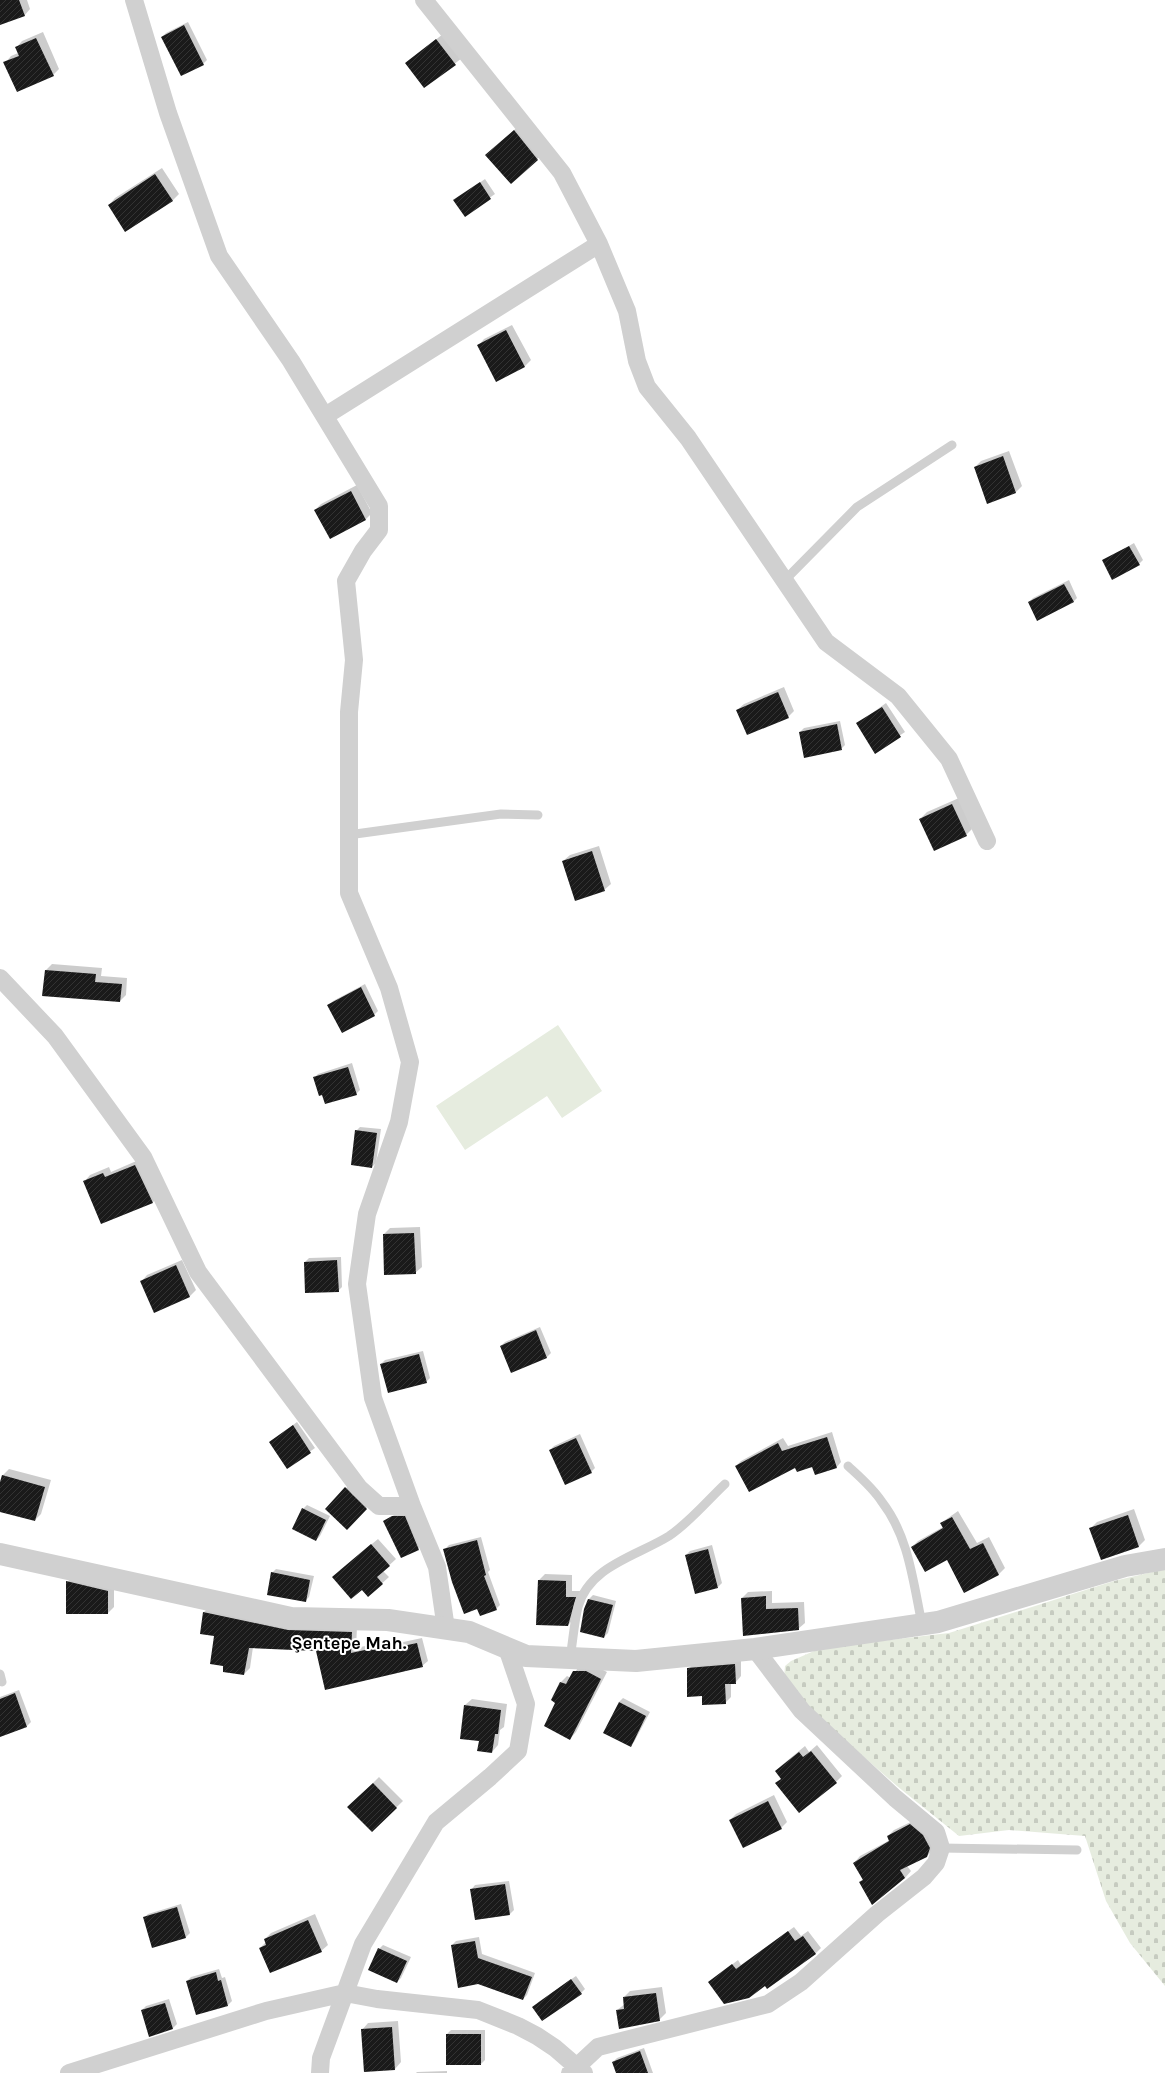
<svg xmlns="http://www.w3.org/2000/svg" width="1165" height="2073" font-family="Karla,sans-serif">
<defs>
<pattern id="cemetery-stones" width="16" height="16" patternUnits="userSpaceOnUse"><rect width="16" height="16" fill="#e6ecdf"/><path d="M2 7V4a2 2 0 0 1 4 0v3zM10 15v-3a2 2 0 0 1 4 0v3z" fill="#c6cbc0"/></pattern>
<pattern id="building-hatch" width="6" height="6" patternUnits="userSpaceOnUse"><rect width="6" height="6" fill="#1a1a1a"/><path d="M-1 1l2-2M0 6l6-6M5 7l2-2" fill="none" stroke="#333"/></pattern>
</defs>
<rect width="100%" height="100%" fill="#fff"/>
<path fill="url(#cemetery-stones)" d="M 1165,1569 L 1165,1986 L 1130,1943 L 1106,1901 L 1085,1836 L 1009,1830 L 959,1836 L 897,1786 L 817,1716 L 784,1678 L 785,1666 L 791,1661 L 821,1648 L 949,1633 L 1114,1581 Z"/>
<path fill="#e6ecdf" d="M 558,1025 L 602,1091 L 562,1118 L 547,1096 L 465,1150 L 436,1106 Z"/>
<path fill="#0003" d="M 0,0 L 27,0 L 30,9 L 24,16 L 0,24 Z
M 188,22 L 207,60 L 203,64 L 162,37 L 166,33 Z
M 43,32 L 59,69 L 53,75 L 5,63 L 11,56 L 18,53 L 16,48 L 22,41 Z
M 443,34 L 462,58 L 425,87 L 406,63 Z
M 521,124 L 544,153 L 511,182 L 493,149 Z
M 162,168 L 179,194 L 173,200 L 126,231 L 109,205 L 115,198 Z
M 485,179 L 495,194 L 465,215 L 459,197 Z
M 512,325 L 531,360 L 525,366 L 478,346 L 484,339 Z
M 1009,451 L 1022,486 L 1016,492 L 987,502 L 975,467 L 981,461 Z
M 357,485 L 372,513 L 366,519 L 315,510 L 321,504 Z
M 1134,543 L 1143,560 L 1139,564 L 1103,561 Z
M 1069,580 L 1077,598 L 1073,602 L 1029,602 L 1033,598 Z
M 784,687 L 794,711 L 788,717 L 737,710 L 744,704 Z
M 886,703 L 905,732 L 875,752 L 857,724 Z
M 840,721 L 845,745 L 841,749 L 800,732 L 804,728 Z
M 959,798 L 972,829 L 966,835 L 920,819 L 927,812 Z
M 599,846 L 611,884 L 604,890 L 563,861 L 570,855 Z
M 52,964 L 102,968 L 101,976 L 127,978 L 126,995 L 120,1001 L 46,970 Z
M 365,984 L 378,1011 L 374,1015 L 329,1005 L 333,1001 Z
M 352,1063 L 360,1090 L 356,1094 L 323,1093 L 314,1078 L 318,1074 Z
M 360,1127 L 381,1129 L 376,1163 L 372,1167 L 356,1131 Z
M 141,1159 L 159,1196 L 153,1202 L 102,1223 L 84,1182 L 90,1175 L 109,1167 L 111,1172 Z
M 420,1227 L 422,1267 L 415,1273 L 384,1234 L 390,1228 Z
M 341,1257 L 342,1287 L 338,1291 L 305,1262 L 309,1258 Z
M 182,1260 L 196,1290 L 190,1296 L 155,1312 L 141,1282 L 147,1275 Z
M 540,1327 L 551,1353 L 547,1357 L 512,1371 L 501,1346 L 505,1342 Z
M 423,1351 L 430,1378 L 426,1382 L 381,1364 L 385,1360 Z
M 297,1422 L 315,1448 L 287,1468 L 270,1442 Z
M 832,1432 L 841,1462 L 836,1468 L 736,1466 L 741,1461 L 783,1438 L 788,1446 Z
M 580,1434 L 595,1468 L 591,1472 L 550,1450 L 554,1446 Z
M 9,1469 L 51,1480 L 41,1514 L 35,1520 L 0,1511 L 0,1485 L 3,1475 Z
M 350,1484 L 370,1504 L 347,1528 L 326,1509 Z
M 307,1505 L 330,1516 L 320,1536 L 316,1540 L 303,1509 Z
M 1134,1509 L 1145,1540 L 1139,1546 L 1091,1528 L 1097,1522 Z
M 958,1511 L 977,1543 L 989,1537 L 1005,1568 L 999,1574 L 964,1592 L 947,1558 L 912,1547 L 918,1541 L 943,1527 L 941,1523 Z
M 397,1513 L 409,1513 L 422,1545 L 418,1549 L 385,1521 Z
M 481,1537 L 490,1570 L 488,1572 L 500,1605 L 496,1609 L 445,1549 L 449,1545 Z
M 378,1539 L 396,1559 L 383,1571 L 389,1577 L 368,1596 L 340,1570 Z
M 712,1545 L 722,1583 L 718,1587 L 686,1555 L 690,1551 Z
M 276,1569 L 314,1576 L 309,1597 L 305,1601 L 272,1573 Z
M 545,1574 L 572,1575 L 572,1591 L 581,1591 L 574,1619 L 568,1625 L 539,1580 Z
M 74,1576 L 114,1585 L 114,1607 L 108,1613 L 67,1582 Z
M 772,1591 L 772,1603 L 804,1602 L 805,1623 L 798,1629 L 742,1598 L 748,1592 Z
M 593,1595 L 616,1601 L 608,1633 L 604,1637 L 585,1609 L 589,1599 Z
M 210,1606 L 357,1627 L 356,1648 L 393,1640 L 394,1644 L 422,1638 L 428,1661 L 422,1666 L 317,1650 L 253,1647 L 250,1668 L 244,1674 L 225,1665 L 215,1635 L 201,1633 L 204,1612 Z
M 741,1658 L 741,1676 L 735,1683 L 731,1683 L 731,1697 L 725,1703 L 688,1669 L 694,1663 Z
M 580,1665 L 593,1665 L 607,1672 L 576,1732 L 570,1739 L 557,1702 L 552,1700 L 561,1682 L 567,1676 L 571,1678 Z
M 19,1690 L 31,1722 L 27,1726 L 0,1736 L 0,1697 Z
M 623,1698 L 650,1712 L 634,1742 L 630,1746 L 619,1702 Z
M 472,1699 L 507,1704 L 504,1727 L 500,1730 L 498,1745 L 492,1752 L 480,1740 L 465,1705 Z
M 817,1745 L 842,1776 L 836,1782 L 776,1784 L 782,1778 L 776,1771 L 782,1765 L 805,1746 L 809,1752 Z
M 379,1777 L 403,1801 L 372,1831 L 349,1807 Z
M 774,1795 L 787,1822 L 781,1828 L 730,1820 L 736,1814 Z
M 917,1819 L 929,1829 L 933,1850 L 926,1857 L 907,1866 L 911,1871 L 905,1878 L 860,1882 L 863,1879 L 854,1863 L 860,1856 L 890,1840 L 888,1836 L 894,1830 Z
M 509,1881 L 514,1910 L 510,1914 L 471,1890 L 475,1885 Z
M 181,1904 L 190,1933 L 186,1937 L 144,1918 L 148,1914 Z
M 315,1914 L 328,1945 L 321,1951 L 260,1948 L 266,1942 L 265,1939 L 271,1933 Z
M 794,1927 L 801,1936 L 808,1931 L 821,1948 L 815,1954 L 765,1985 L 709,1982 L 738,1960 L 741,1965 Z
M 479,1937 L 482,1954 L 535,1973 L 527,1995 L 523,1999 L 452,1945 L 456,1941 Z
M 383,1945 L 411,1957 L 401,1978 L 397,1982 L 379,1949 Z
M 219,1969 L 222,1978 L 225,1977 L 232,2001 L 228,2005 L 197,2014 L 187,1981 L 191,1977 Z
M 576,1976 L 585,1989 L 581,1993 L 537,2003 Z
M 662,1987 L 666,2013 L 659,2020 L 617,2010 L 625,2004 L 624,1997 L 630,1991 Z
M 169,1999 L 177,2024 L 173,2028 L 150,2035 L 142,2010 L 146,2006 Z
M 398,2021 L 401,2062 L 395,2069 L 362,2030 L 368,2023 Z
M 451,2030 L 485,2030 L 485,2060 L 481,2064 L 447,2064 L 447,2034 Z
M 644,2048 L 653,2073 L 617,2073 L 613,2062 L 617,2058 Z
M 447,2071 L 447,2073 L 416,2073 L 417,2072 Z"/>
<path fill="url(#building-hatch)" d="M 0,0 L 19,0 L 25,16 L 0,25 Z
M 184,25 L 204,65 L 181,76 L 161,37 Z
M 36,38 L 54,76 L 17,92 L 3,62 L 19,56 L 15,47 Z
M 436,39 L 456,65 L 424,88 L 405,63 Z
M 514,130 L 538,160 L 511,184 L 485,155 Z
M 155,174 L 173,201 L 125,232 L 108,205 Z
M 480,182 L 491,199 L 465,217 L 453,200 Z
M 506,330 L 525,367 L 496,382 L 477,345 Z
M 1003,456 L 1016,493 L 987,504 L 974,467 Z
M 351,491 L 366,520 L 330,539 L 314,510 Z
M 1129,546 L 1140,565 L 1112,580 L 1102,560 Z
M 1064,584 L 1074,602 L 1037,621 L 1028,602 Z
M 778,692 L 789,718 L 747,735 L 736,710 Z
M 882,707 L 901,737 L 875,754 L 856,723 Z
M 837,724 L 842,750 L 804,758 L 799,732 Z
M 952,804 L 967,836 L 934,851 L 919,819 Z
M 592,851 L 605,891 L 575,901 L 562,861 Z
M 45,970 L 96,974 L 95,982 L 122,984 L 120,1002 L 42,996 Z
M 361,987 L 375,1016 L 342,1033 L 327,1005 Z
M 348,1067 L 357,1095 L 325,1104 L 322,1095 L 319,1096 L 313,1077 Z
M 355,1130 L 377,1133 L 372,1168 L 351,1165 Z
M 135,1165 L 153,1203 L 101,1224 L 83,1181 L 103,1173 L 105,1177 Z
M 414,1233 L 416,1274 L 384,1275 L 383,1234 Z
M 337,1260 L 339,1292 L 305,1293 L 304,1262 Z
M 176,1265 L 190,1297 L 154,1313 L 140,1281 Z
M 536,1330 L 547,1358 L 511,1373 L 500,1346 Z
M 419,1354 L 427,1383 L 388,1393 L 380,1364 Z
M 293,1425 L 311,1453 L 287,1469 L 269,1442 Z
M 827,1437 L 837,1468 L 815,1475 L 812,1467 L 797,1472 L 795,1468 L 749,1492 L 735,1466 L 778,1443 L 782,1451 Z
M 576,1438 L 592,1473 L 565,1485 L 549,1450 Z
M 2,1475 L 45,1487 L 35,1521 L 0,1512 L 0,1482 Z
M 345,1487 L 367,1509 L 347,1530 L 325,1509 Z
M 302,1508 L 326,1520 L 316,1541 L 292,1529 Z
M 1128,1515 L 1139,1547 L 1101,1560 L 1089,1528 Z
M 392,1516 L 405,1516 L 419,1550 L 401,1558 L 383,1521 Z
M 952,1517 L 970,1549 L 983,1543 L 999,1575 L 964,1593 L 947,1560 L 925,1572 L 911,1547 L 943,1528 L 940,1523 Z
M 477,1540 L 486,1575 L 484,1576 L 497,1610 L 480,1616 L 477,1609 L 464,1614 L 452,1582 L 443,1549 Z
M 371,1544 L 390,1566 L 377,1577 L 383,1584 L 368,1597 L 362,1590 L 351,1599 L 332,1577 Z
M 708,1549 L 718,1588 L 695,1594 L 685,1555 Z
M 271,1572 L 310,1580 L 306,1602 L 267,1595 Z
M 538,1580 L 566,1581 L 566,1597 L 576,1597 L 568,1626 L 536,1625 Z
M 66,1581 L 108,1591 L 108,1614 L 66,1614 Z
M 766,1596 L 766,1609 L 798,1608 L 799,1630 L 743,1636 L 741,1598 Z
M 588,1599 L 613,1605 L 604,1638 L 580,1632 L 584,1609 Z
M 203,1612 L 288,1630 L 352,1632 L 351,1653 L 388,1645 L 389,1649 L 417,1643 L 423,1667 L 325,1690 L 316,1651 L 249,1648 L 244,1675 L 223,1672 L 223,1666 L 210,1664 L 214,1636 L 200,1634 Z
M 735,1664 L 736,1684 L 725,1684 L 726,1704 L 702,1705 L 702,1696 L 687,1697 L 687,1668 Z
M 573,1671 L 586,1671 L 601,1679 L 570,1740 L 544,1726 L 555,1703 L 551,1700 L 560,1682 L 566,1684 Z
M 15,1693 L 27,1727 L 0,1737 L 0,1699 Z
M 619,1702 L 646,1716 L 631,1747 L 603,1733 Z
M 464,1705 L 501,1710 L 498,1734 L 495,1734 L 492,1753 L 477,1751 L 479,1741 L 460,1739 Z
M 811,1751 L 837,1783 L 799,1813 L 775,1783 L 781,1779 L 775,1771 L 799,1752 L 803,1757 Z
M 373,1783 L 397,1808 L 372,1832 L 347,1807 Z
M 768,1801 L 782,1829 L 743,1848 L 729,1820 Z
M 910,1824 L 923,1835 L 930,1848 L 927,1857 L 900,1870 L 905,1878 L 872,1905 L 859,1882 L 863,1880 L 853,1863 L 889,1841 L 887,1836 Z
M 505,1884 L 510,1915 L 475,1920 L 470,1889 Z
M 177,1907 L 186,1938 L 152,1948 L 143,1917 Z
M 308,1920 L 322,1952 L 270,1973 L 259,1948 L 266,1945 L 264,1939 Z
M 788,1931 L 795,1941 L 803,1936 L 816,1954 L 767,1989 L 765,1986 L 749,1998 L 724,2004 L 708,1982 L 732,1964 L 736,1969 Z
M 475,1941 L 478,1958 L 532,1977 L 523,2000 L 478,1984 L 458,1988 L 451,1945 Z
M 378,1948 L 407,1961 L 397,1983 L 368,1970 Z
M 216,1972 L 218,1981 L 221,1980 L 228,2006 L 196,2015 L 186,1981 Z
M 571,1979 L 582,1994 L 542,2021 L 532,2007 Z
M 656,1993 L 660,2021 L 619,2029 L 616,2010 L 624,2009 L 623,1997 Z
M 165,2003 L 173,2029 L 149,2037 L 141,2010 Z
M 392,2027 L 395,2070 L 364,2072 L 361,2029 Z
M 446,2034 L 481,2034 L 481,2065 L 446,2065 Z
M 640,2051 L 648,2073 L 616,2073 L 612,2062 Z"/>
<g fill="none" stroke-linecap="round" stroke-linejoin="round">
<path stroke="#d0d0d0" stroke-width="9" d="M 785,580 L 857,507 L 952,445
M 348,835 L 501,814 L 538,815
M 848,1466 C 860,1477 873,1488 882,1502 C 909,1537 913,1582 922,1624
M 570,1658 C 573,1641 574,1623 578,1607 C 589,1566 637,1556 669,1536 C 690,1522 707,1501 725,1484
M 0,1674 L 2,1682
M 941,1848 L 1077,1850"/>
<path stroke="#d0d0d0" stroke-width="18" d="M 134,0 L 168,113 L 219,256 L 291,361 L 379,506 L 379,530 L 363,551 L 346,581 L 354,660 L 349,712 L 349,893 L 389,988 L 410,1062 L 399,1122 L 367,1214 L 357,1284 L 373,1398 L 412,1506 L 437,1567 L 446,1629
M 424,0 L 562,173 L 599,244 L 627,311 L 637,361 L 647,387 L 688,438 L 826,642 L 898,696 L 949,759 L 987,841
M 325,416 L 599,244
M 0,978 L 55,1036 L 143,1157 L 198,1272 L 359,1488 L 379,1506 L 412,1506
M 69,2073 L 266,2011 L 345,1993 L 377,1999 L 478,2010 L 518,2026 L 537,2036 L 555,2048 L 584,2073
M 320,2073 L 321,2058 L 363,1944 L 436,1822 L 490,1777 L 518,1751 L 526,1704 L 507,1648
M 570,2073 L 598,2047 L 768,2004 L 801,1982 L 877,1914 L 924,1877 L 936,1863 L 941,1848 L 936,1832 L 895,1798 L 802,1711 L 755,1649"/>
<path stroke="#d0d0d0" stroke-width="22" d="M 0,1554 L 291,1618 L 388,1620 L 469,1632 L 526,1656 L 636,1661 L 755,1649 L 938,1622 L 1125,1566 L 1165,1559"/>
</g>
<g text-anchor="middle" dominant-baseline="central" stroke-width="4" stroke-linejoin="round" paint-order="stroke">
<g font-size="18" font-weight="bold" fill="#000" stroke="#fff">
<text x="349" y="1643">Şentepe Mah.</text>
</g>
</g>
</svg>
